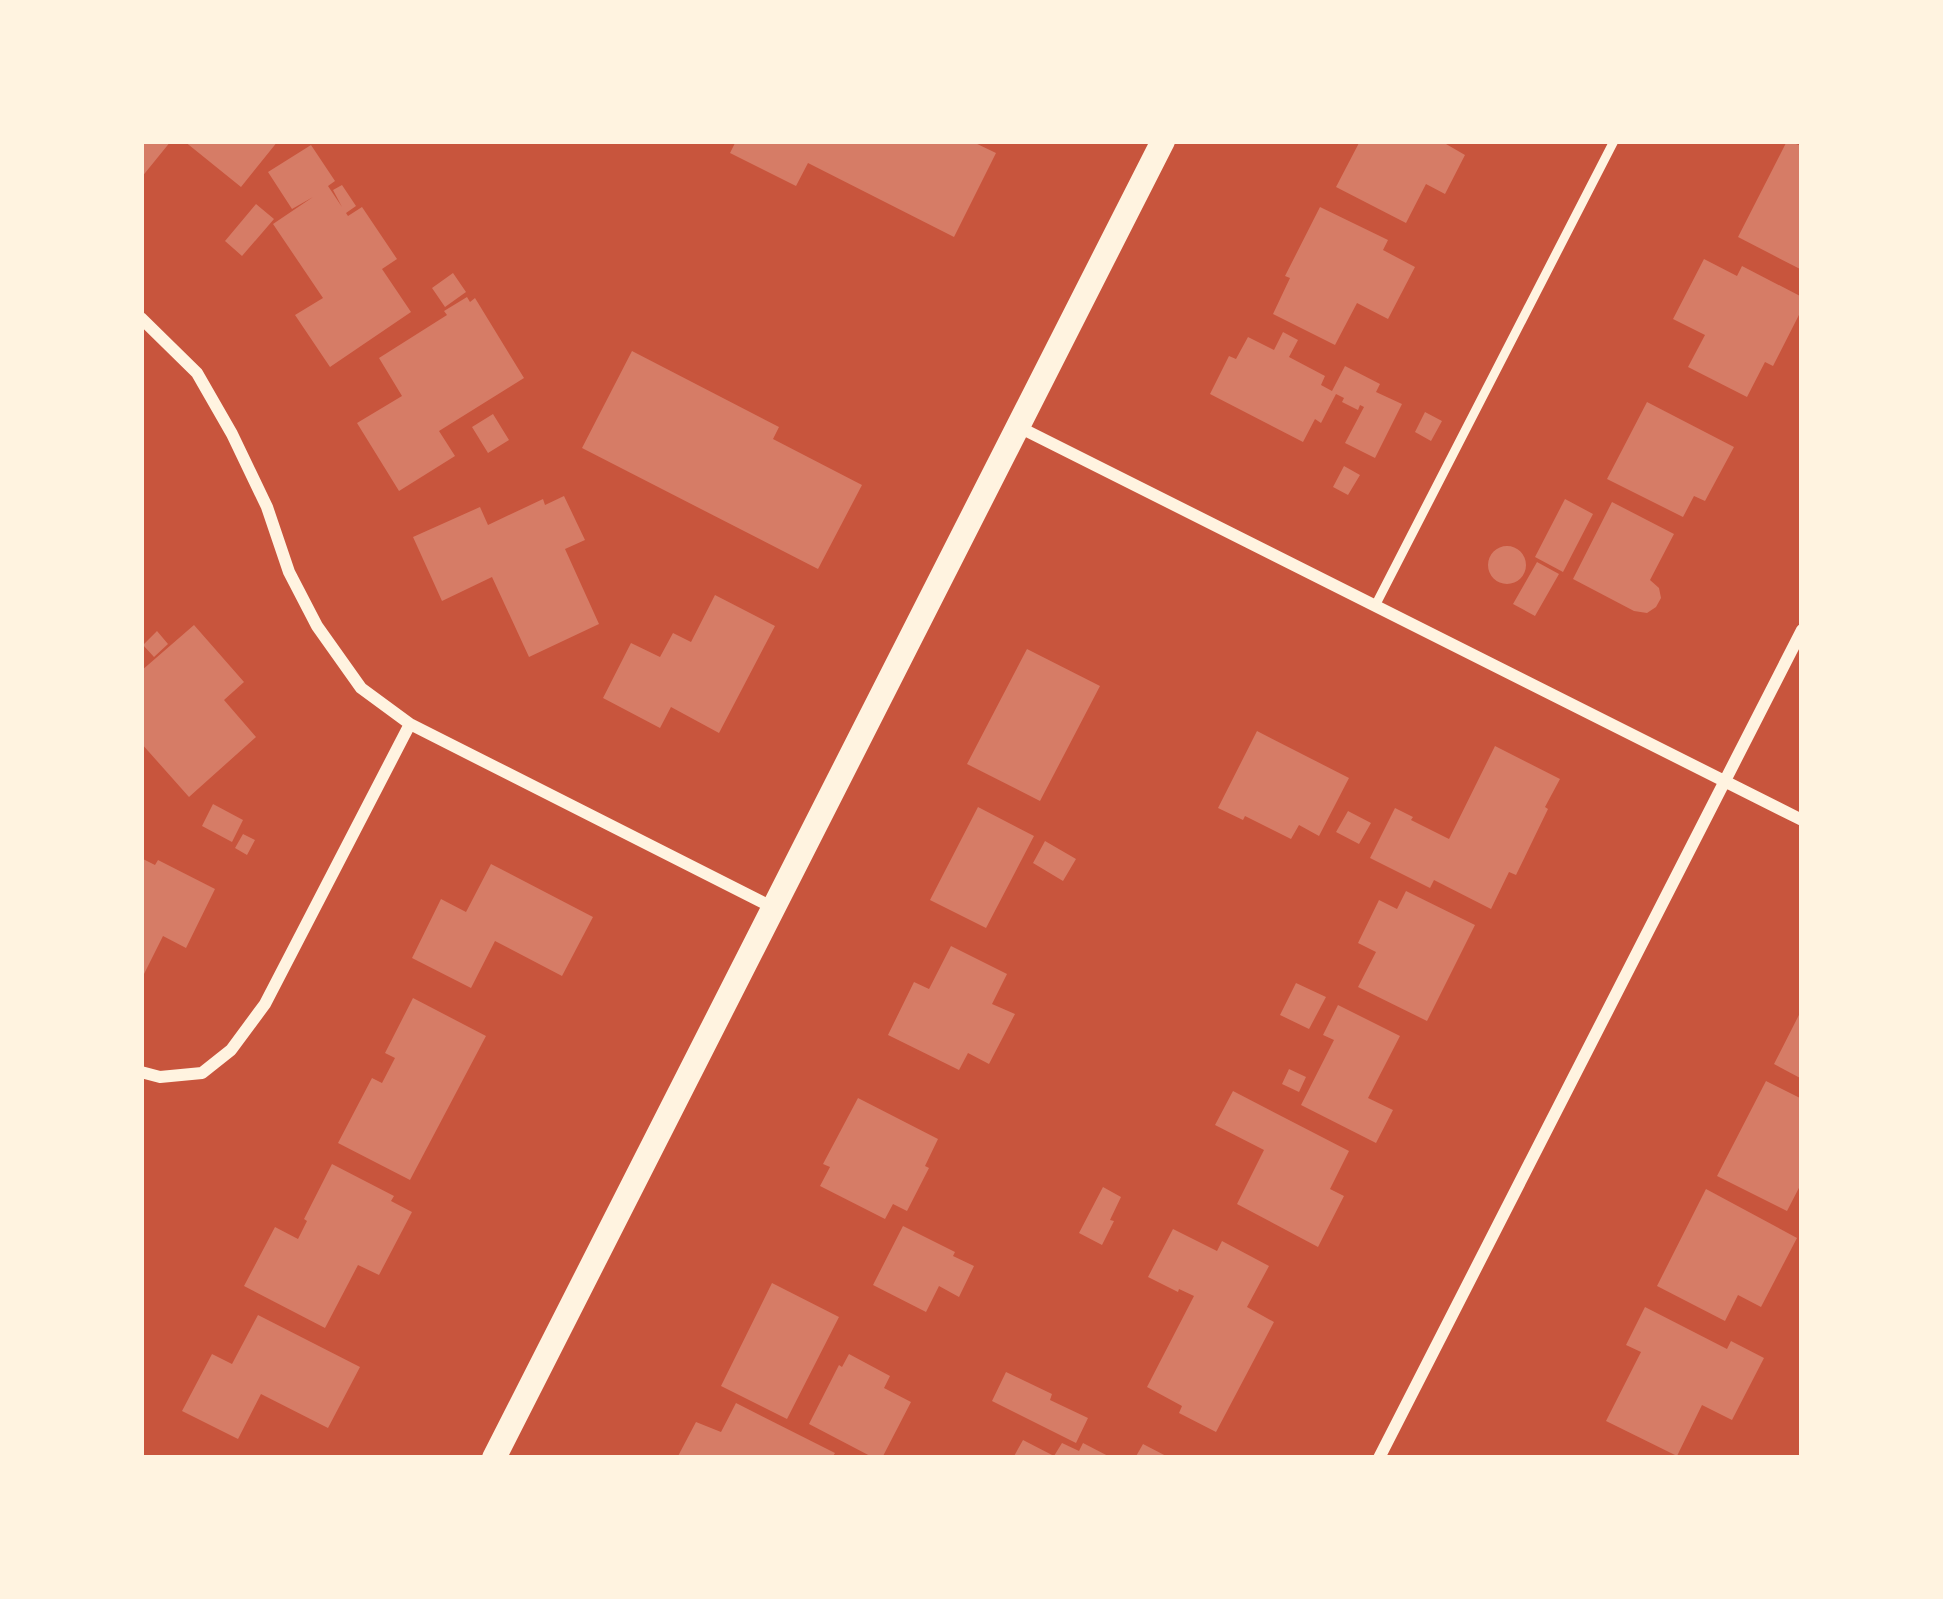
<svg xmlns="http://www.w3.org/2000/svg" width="1943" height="1599" font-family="Spectral,serif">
<rect width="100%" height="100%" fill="#c8553d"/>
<path fill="#d67c66" d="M 141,141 L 171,141 L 141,178 Z
M 184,141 L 278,141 L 241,187 Z
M 736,141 L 971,141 L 996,153 L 954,237 L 808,163 L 796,186 L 730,153 Z
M 1360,141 L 1447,141 L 1446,144 L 1465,155 L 1445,194 L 1426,184 L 1406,223 L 1336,187 Z
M 1787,141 L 1802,146 L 1802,270 L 1738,237 Z
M 311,145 L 335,181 L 328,186 L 342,207 L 333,190 L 342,185 L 356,206 L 346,213 L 348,216 L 362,207 L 397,259 L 382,269 L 411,312 L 330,367 L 295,315 L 323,298 L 273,224 L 313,197 L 292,209 L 268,172 Z
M 256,204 L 274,219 L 242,256 L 225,241 Z
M 1320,207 L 1388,240 L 1383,250 L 1415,267 L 1388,319 L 1357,303 L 1335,345 L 1273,314 L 1290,278 L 1285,276 Z
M 1704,259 L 1737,276 L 1742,266 L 1802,297 L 1802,309 L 1773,366 L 1765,362 L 1747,397 L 1688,367 L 1705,335 L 1673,319 Z
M 453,273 L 466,292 L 445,307 L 432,288 Z
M 467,297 L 470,302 L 475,298 L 524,378 L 439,431 L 455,456 L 399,491 L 357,423 L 402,396 L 379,358 L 447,315 L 444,311 Z
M 1283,332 L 1298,340 L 1289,357 L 1325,376 L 1321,385 L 1332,391 L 1345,366 L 1380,384 L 1376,392 L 1402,404 L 1375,458 L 1345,443 L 1364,407 L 1360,405 L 1358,410 L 1342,402 L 1344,398 L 1336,394 L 1321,423 L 1315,419 L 1303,442 L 1210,394 L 1229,356 L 1236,359 L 1248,337 L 1274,350 Z
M 632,351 L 779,427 L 773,439 L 862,485 L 818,569 L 582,448 Z
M 1647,402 L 1734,447 L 1705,501 L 1694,496 L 1683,517 L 1607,479 Z
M 1425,412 L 1442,421 L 1431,441 L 1415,432 Z
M 493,414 L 509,440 L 488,453 L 472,427 Z
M 1344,466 L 1360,475 L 1348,495 L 1333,487 Z
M 564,496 L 585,540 L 565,549 L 599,624 L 529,657 L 492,577 L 442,601 L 413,537 L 480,507 L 488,525 L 543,499 L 545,505 Z
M 1565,499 L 1593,514 L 1563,572 L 1535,557 Z
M 1612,502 L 1674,534 L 1650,580 L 1659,588 L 1661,598 L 1656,607 L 1647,613 L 1634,611 L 1573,579 Z
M1488 565a19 19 0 1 1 38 0a19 19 0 1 1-38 0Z
M 1537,562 L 1559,574 L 1535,616 L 1513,604 Z
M 715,595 L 775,626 L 719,733 L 671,707 L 660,728 L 603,698 L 631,643 L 660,657 L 673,633 L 691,642 Z
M 194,625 L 244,682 L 224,700 L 256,737 L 189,797 L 141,743 L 141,671 Z
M 157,631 L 168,644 L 154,657 L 143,645 Z
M 1027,649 L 1100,686 L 1040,801 L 967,764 Z
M 1257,731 L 1349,778 L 1319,836 L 1299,825 L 1291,839 L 1245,816 L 1243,820 L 1218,808 Z
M 1495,746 L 1560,779 L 1545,807 L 1548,809 L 1516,875 L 1509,872 L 1491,909 L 1434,880 L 1430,888 L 1370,858 L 1395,808 L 1413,817 L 1411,820 L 1449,839 Z
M 213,804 L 243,820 L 232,842 L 202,826 Z
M 978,807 L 1034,836 L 986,928 L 930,900 Z
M 1348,811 L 1371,823 L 1359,844 L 1336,832 Z
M 243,834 L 255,840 L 247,855 L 235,848 Z
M 1045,841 L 1076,859 L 1063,881 L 1033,863 Z
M 141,858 L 155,865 L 158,860 L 215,889 L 186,948 L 163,936 L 141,980 Z
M 491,864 L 593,917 L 562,976 L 495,941 L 471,988 L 412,958 L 441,899 L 466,912 Z
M 1406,891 L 1475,925 L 1427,1021 L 1358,987 L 1376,952 L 1358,943 L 1379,900 L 1397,909 Z
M 951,946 L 1007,974 L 992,1004 L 1015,1014 L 989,1064 L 968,1053 L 959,1070 L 888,1035 L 914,982 L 929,989 Z
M 1296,983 L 1326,997 L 1309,1029 L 1280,1015 Z
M 413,998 L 486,1036 L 410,1180 L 338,1143 L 372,1078 L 382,1083 L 395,1058 L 385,1053 Z
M 1338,1005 L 1400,1036 L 1368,1098 L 1393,1110 L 1376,1143 L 1301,1105 L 1334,1040 L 1323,1035 Z
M 1802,1009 L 1802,1079 L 1774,1064 Z
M 1289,1069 L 1306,1077 L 1299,1092 L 1282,1084 Z
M 1766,1081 L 1802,1099 L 1802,1182 L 1787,1211 L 1717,1176 Z
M 1233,1091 L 1349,1151 L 1330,1189 L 1344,1196 L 1318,1247 L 1237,1204 L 1264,1150 L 1215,1125 Z
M 858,1098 L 938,1139 L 925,1166 L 929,1168 L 907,1211 L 893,1204 L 885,1219 L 820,1186 L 830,1167 L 823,1164 Z
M 332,1164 L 394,1196 L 391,1201 L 412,1212 L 379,1275 L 358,1265 L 325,1328 L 244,1286 L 275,1227 L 298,1239 L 307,1221 L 304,1219 Z
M 1103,1187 L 1121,1197 L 1110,1220 L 1114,1221 L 1102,1245 L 1079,1233 Z
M 1706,1189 L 1797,1238 L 1761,1307 L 1738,1295 L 1725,1321 L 1657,1286 Z
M 903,1226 L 955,1252 L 953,1256 L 974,1266 L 959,1297 L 939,1286 L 926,1312 L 873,1285 Z
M 1173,1229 L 1217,1251 L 1222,1241 L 1269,1266 L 1247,1307 L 1274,1322 L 1216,1432 L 1179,1413 L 1182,1406 L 1147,1387 L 1194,1296 L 1179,1289 L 1178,1292 L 1148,1277 Z
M 772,1283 L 839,1317 L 787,1419 L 721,1386 Z
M 1645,1307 L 1727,1349 L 1731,1341 L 1764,1358 L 1732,1420 L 1702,1405 L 1677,1456 L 1606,1421 L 1641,1352 L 1626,1345 Z
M 258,1315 L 360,1367 L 328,1428 L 261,1394 L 238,1439 L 182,1411 L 212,1354 L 232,1364 Z
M 849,1354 L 890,1376 L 884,1388 L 911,1402 L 882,1458 L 874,1458 L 809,1424 L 839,1365 L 842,1367 Z
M 1006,1372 L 1052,1394 L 1050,1400 L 1088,1418 L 1076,1443 L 992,1401 Z
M 736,1403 L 835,1453 L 832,1458 L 677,1458 L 696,1422 L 721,1432 Z
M 1023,1440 L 1054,1456 L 1062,1443 L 1079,1451 L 1083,1443 L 1112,1458 L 1013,1458 Z
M 1143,1444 L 1170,1458 L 1135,1458 Z"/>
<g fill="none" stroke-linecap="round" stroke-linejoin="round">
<path stroke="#fff3e0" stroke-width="9" d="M 1375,606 L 1614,141"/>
<path stroke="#fff3e0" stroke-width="12" d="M 141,318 L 197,373 L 232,434 L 267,507 L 289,572 L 317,626 L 361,688 L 410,724 L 774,908
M 1017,426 L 1802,820
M 141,1072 L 160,1077 L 202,1073 L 231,1050 L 265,1004 L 410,724
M 1379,1458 L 1802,630"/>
<path stroke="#fff3e0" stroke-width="24" d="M 494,1458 L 1163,141"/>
</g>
<rect width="1943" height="1599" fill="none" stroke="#fff3e0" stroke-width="288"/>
</svg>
